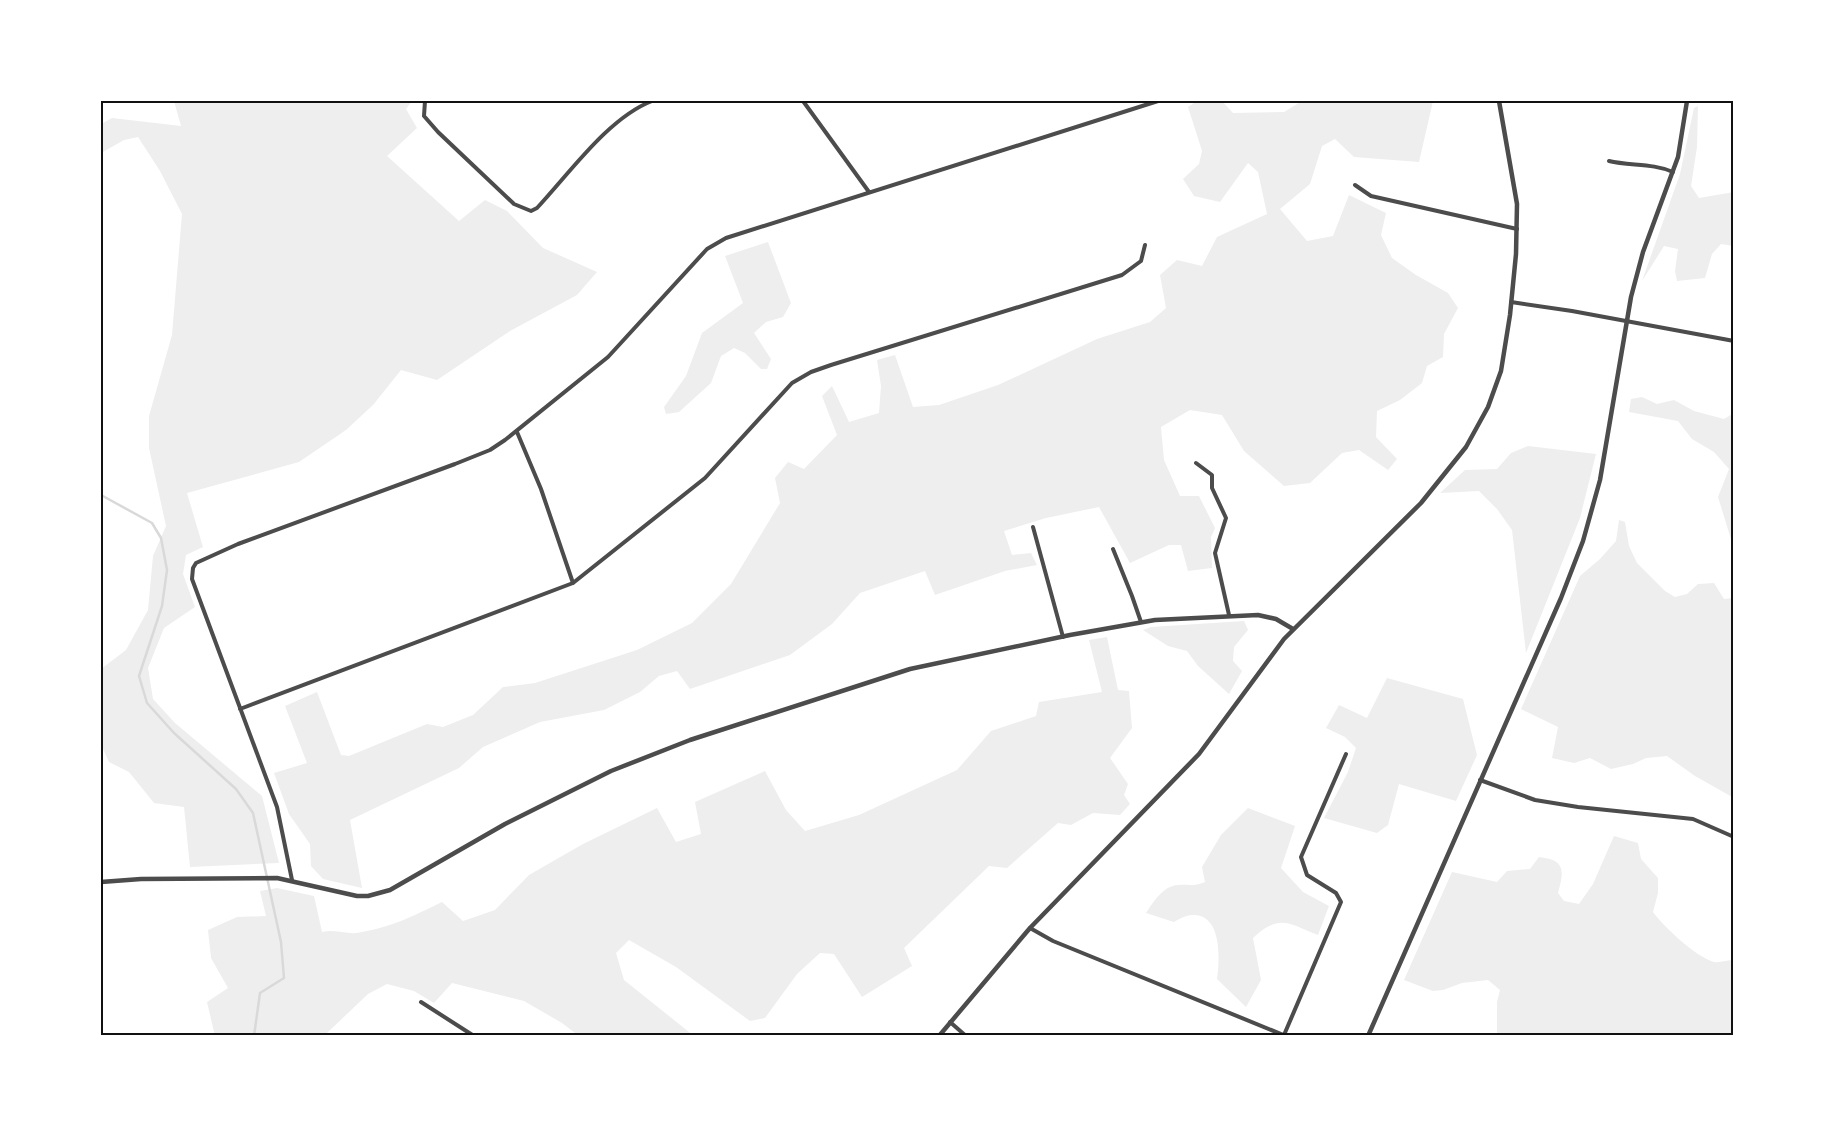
<svg xmlns="http://www.w3.org/2000/svg" width="1835" height="1137" font-family="'Nunito Sans',sans-serif">
<rect width="100%" height="100%" fill="#fff"/>
<path fill="#eee" d="M 174,101 L 412,101 L 406,109 L 417,128 L 387,156 L 459,221 L 485,200 L 507,211 L 543,248 L 597,272 L 577,295 L 510,331 L 437,380 L 401,370 L 373,405 L 346,430 L 299,462 L 187,493 L 203,547 L 186,555 L 183,574 L 195,607 L 164,628 L 148,668 L 153,699 L 175,723 L 262,796 L 279,863 L 190,867 L 184,807 L 154,803 L 129,772 L 109,762 L 101,744 L 101,669 L 126,650 L 148,610 L 153,556 L 166,526 L 149,448 L 149,416 L 172,335 L 182,214 L 160,171 L 138,137 L 124,140 L 101,153 L 101,124 L 112,118 L 181,126 Z
M 1197,101 L 1222,101 L 1233,113 L 1284,112 L 1302,101 L 1433,101 L 1419,162 L 1354,157 L 1335,139 L 1322,146 L 1310,184 L 1280,209 L 1307,241 L 1333,236 L 1349,195 L 1386,213 L 1381,235 L 1392,258 L 1416,275 L 1448,293 L 1458,308 L 1444,334 L 1443,357 L 1427,366 L 1422,383 L 1400,400 L 1377,411 L 1376,437 L 1397,459 L 1388,470 L 1359,450 L 1342,453 L 1310,483 L 1284,486 L 1244,451 L 1222,415 L 1190,410 L 1161,427 L 1164,460 L 1180,496 L 1199,496 L 1215,528 L 1211,537 L 1212,568 L 1188,571 L 1181,545 L 1169,545 L 1130,563 L 1099,507 L 1046,518 L 1004,531 L 1012,555 L 1031,553 L 1037,565 L 1005,571 L 935,595 L 925,571 L 860,593 L 832,624 L 790,655 L 690,689 L 677,671 L 659,676 L 640,692 L 604,710 L 540,722 L 483,747 L 459,768 L 350,820 L 362,888 L 323,879 L 311,866 L 310,844 L 289,814 L 274,773 L 307,763 L 285,706 L 317,692 L 341,755 L 349,756 L 427,724 L 443,727 L 473,715 L 503,687 L 535,683 L 637,650 L 692,623 L 731,584 L 780,503 L 775,478 L 788,462 L 804,469 L 837,435 L 822,396 L 832,386 L 849,422 L 879,413 L 881,386 L 877,360 L 895,355 L 913,407 L 939,405 L 998,385 L 1097,339 L 1150,322 L 1166,308 L 1160,275 L 1177,260 L 1202,266 L 1217,237 L 1267,214 L 1258,172 L 1248,163 L 1220,202 L 1194,196 L 1183,179 L 1199,164 L 1202,151 L 1188,107 Z
M 1698,106 L 1697,147 L 1691,186 L 1699,198 L 1734,192 L 1734,246 L 1721,244 L 1712,254 L 1705,278 L 1677,281 L 1675,271 L 1678,249 L 1664,246 L 1642,281 L 1680,174 L 1694,108 Z
M 768,242 L 791,303 L 783,317 L 766,322 L 754,333 L 771,359 L 767,369 L 761,369 L 745,353 L 734,348 L 721,356 L 711,383 L 679,412 L 666,414 L 664,407 L 686,376 L 702,333 L 743,303 L 725,256 Z
M 1642,397 L 1657,404 L 1674,400 L 1694,411 L 1724,419 L 1734,413 L 1734,549 L 1718,497 L 1729,469 L 1714,452 L 1692,439 L 1678,421 L 1629,412 L 1631,399 Z
M 1528,446 L 1596,454 L 1580,518 L 1526,653 L 1512,530 L 1497,509 L 1479,491 L 1440,493 L 1465,470 L 1497,469 L 1511,453 Z
M 1619,520 L 1625,522 L 1629,546 L 1637,563 L 1665,591 L 1675,597 L 1687,594 L 1698,584 L 1714,583 L 1724,599 L 1734,598 L 1734,798 L 1695,776 L 1667,756 L 1646,758 L 1633,764 L 1611,769 L 1590,758 L 1574,763 L 1552,758 L 1558,727 L 1521,709 L 1580,576 L 1600,559 L 1616,541 Z
M 1244,621 L 1248,630 L 1234,647 L 1233,661 L 1242,671 L 1229,694 L 1198,666 L 1187,651 L 1168,646 L 1143,630 L 1151,627 Z
M 1107,637 L 1118,690 L 1129,691 L 1132,728 L 1110,758 L 1128,784 L 1124,795 L 1130,804 L 1120,815 L 1093,813 L 1071,825 L 1058,823 L 1007,868 L 989,866 L 904,948 L 912,966 L 862,997 L 834,954 L 820,953 L 797,974 L 765,1018 L 750,1021 L 676,967 L 629,940 L 616,953 L 624,980 L 694,1036 L 579,1036 L 562,1023 L 524,1001 L 452,983 L 434,1003 L 414,991 L 387,984 L 368,994 L 327,1033 L 329,1036 L 215,1036 L 207,1002 L 228,988 L 211,958 L 208,930 L 237,917 L 266,916 L 260,891 L 277,888 L 314,896 L 322,932 C 334,929 345,934 357,933 C 392,927 411,917 442,902 L 463,921 L 495,910 L 529,875 L 583,844 L 657,808 L 676,842 L 701,834 L 695,802 L 765,771 L 786,810 L 805,831 L 859,815 L 957,770 L 991,731 L 1036,716 L 1039,702 L 1102,692 L 1089,640 Z
M 1387,678 L 1463,699 L 1477,755 L 1456,801 L 1399,784 L 1388,825 L 1377,833 L 1324,818 L 1348,772 L 1356,748 L 1345,737 L 1326,728 L 1339,705 L 1367,718 Z
M 1248,808 L 1295,826 L 1281,868 L 1303,892 L 1329,906 L 1318,935 C 1289,924 1280,913 1253,938 L 1261,980 L 1246,1007 L 1217,979 C 1220,960 1222,913 1192,915 C 1186,915 1179,919 1174,922 L 1146,913 C 1154,901 1163,886 1178,885 C 1190,884 1193,887 1205,882 L 1202,867 L 1221,835 Z
M 1614,836 L 1638,843 L 1641,859 L 1658,878 L 1658,893 L 1653,912 C 1664,927 1696,957 1714,962 C 1719,963 1728,960 1734,960 L 1734,1036 L 1497,1036 L 1497,1002 L 1500,990 L 1488,980 L 1462,983 L 1443,990 L 1433,991 L 1404,980 L 1452,872 L 1497,882 L 1507,871 L 1530,869 L 1539,857 C 1566,860 1564,871 1558,893 L 1564,901 L 1579,904 L 1593,884 Z"/>
<g fill="none" stroke-linecap="round" stroke-linejoin="round">
<path stroke="#d9d9d9" stroke-width="2.5" d="M 101,495 L 152,523 L 161,538 L 167,570 L 162,606 L 139,676 L 147,703 L 174,733 L 236,789 L 253,813 L 281,942 L 284,978 L 260,993 L 254,1036"/>
<path stroke="#4c4c4c" stroke-width="4" d="M 425,101 L 424,116 L 438,132 L 514,204 L 531,211 L 537,208 C 569,174 608,118 652,101
M 803,101 L 869,192
M 1609,161 C 1630,166 1653,163 1673,172
M 1355,185 L 1371,196 L 1517,229
M 1511,302 L 1572,311 L 1734,341
M 517,432 L 541,489 L 573,583
M 1196,463 L 1212,475 L 1212,488 L 1226,518 L 1215,553 L 1229,615
M 1033,527 L 1063,637
M 1113,549 L 1132,596 L 1141,622
M 240,709 L 573,583 L 705,478 L 792,383 L 811,372 L 831,365 L 1122,275 L 1141,261 L 1145,245
M 1480,780 L 1535,800 L 1578,807 L 1693,819 L 1734,837
M 292,880 L 277,807 L 192,579 L 193,568 L 196,563 L 238,544 L 455,464 L 490,450 L 505,440 L 608,357 L 707,249 L 726,238 L 1158,101
M 1030,928 L 1053,941 L 1286,1036
M 421,1002 L 474,1036
M 950,1022 L 966,1036
M 1284,1035 L 1341,902 L 1336,893 L 1307,875 L 1301,857 L 1346,754"/>
<path stroke="#4c4c4c" stroke-width="4.5" d="M 101,882 L 141,879 L 277,878 L 357,896 L 368,896 L 390,890 L 505,824 L 611,771 L 690,740 L 910,669 L 1070,635 L 1155,620 L 1258,615 L 1276,619 L 1293,629
M 939,1036 L 1030,928 L 1199,754 L 1284,639 L 1421,503 L 1466,447 L 1488,407 L 1501,371 L 1510,315 L 1516,254 L 1517,204 L 1499,101
M 1368,1036 L 1561,598 L 1583,541 L 1600,480 L 1631,297 L 1643,252 L 1678,157 L 1687,101"/>
</g>
<rect width="1835" height="1137" fill="none" stroke="#ffffff" stroke-width="205"/>
<rect x="102" y="102" width="1630" height="932" fill="none" stroke="#111" stroke-width="2"/>
</svg>
